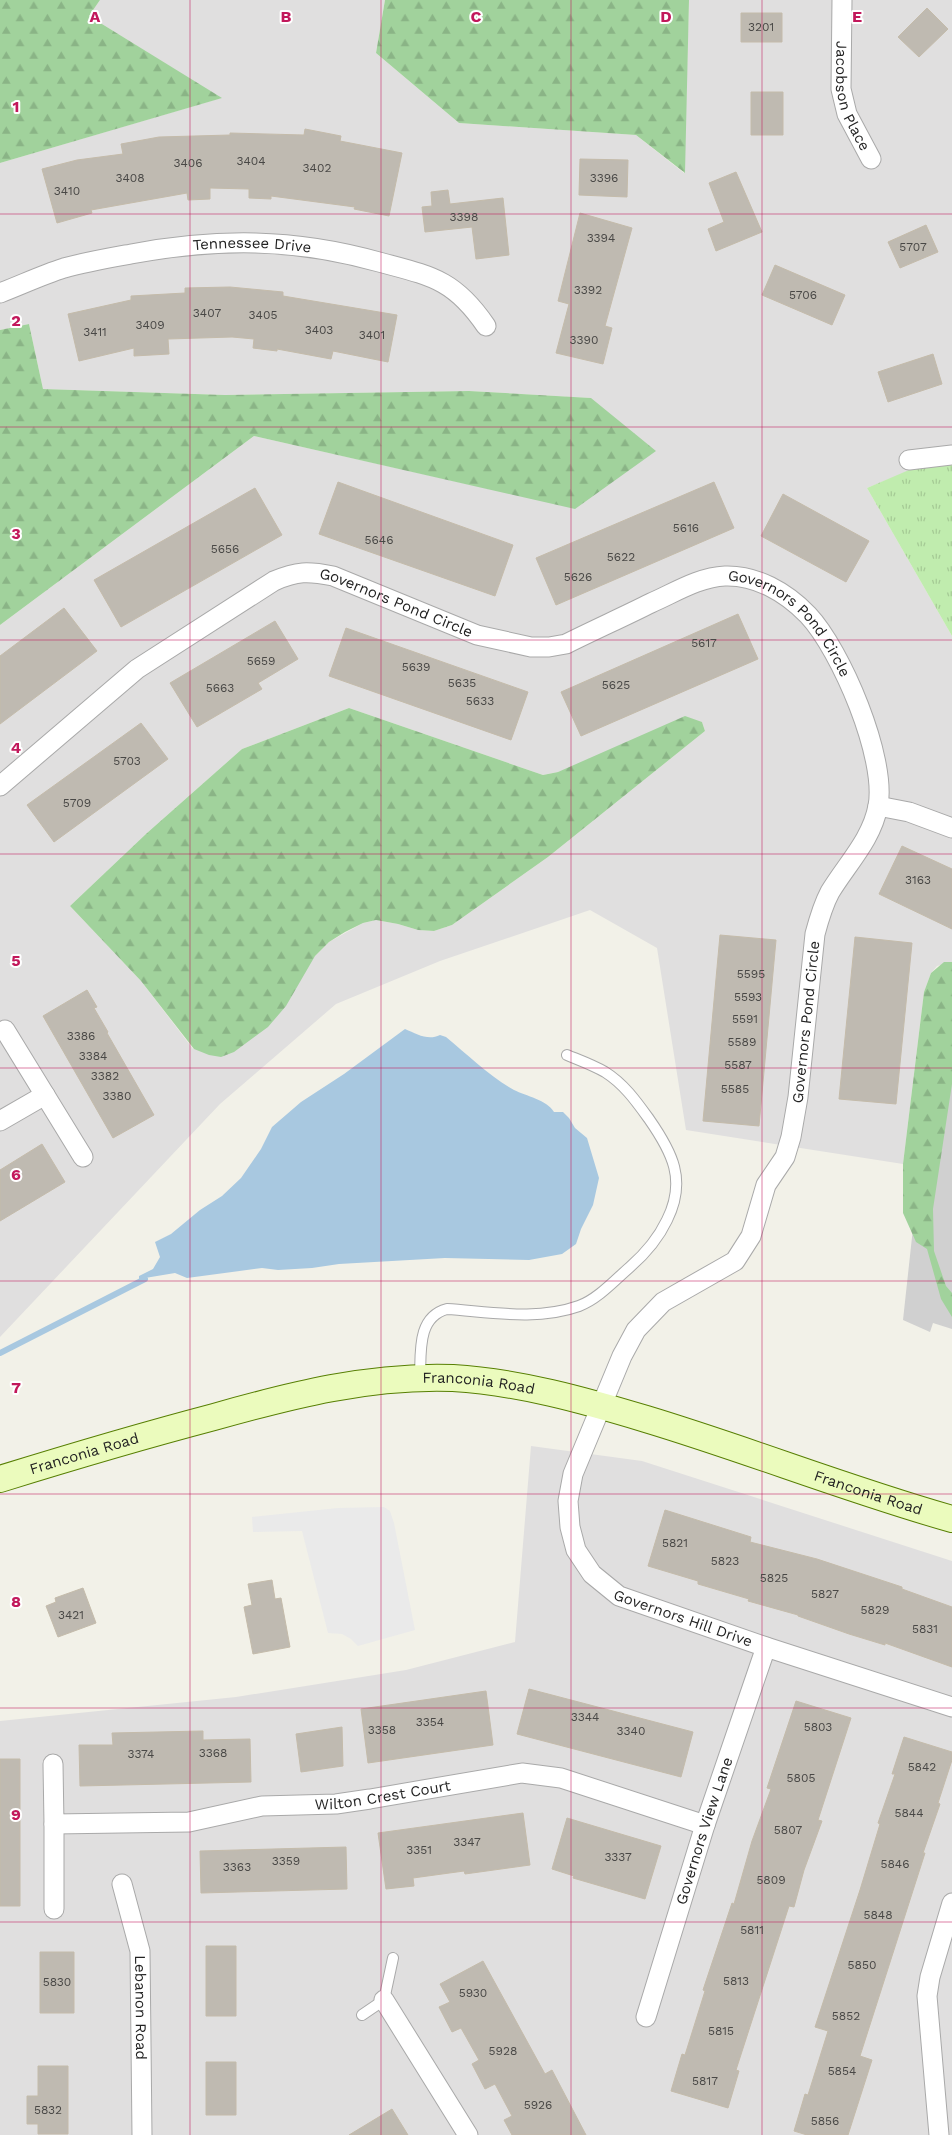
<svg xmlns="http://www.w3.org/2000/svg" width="952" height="2135" font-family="'Work Sans',sans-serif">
<defs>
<pattern id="grass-tufts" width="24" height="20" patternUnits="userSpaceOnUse" patternTransform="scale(1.25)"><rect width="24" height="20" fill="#c0ecae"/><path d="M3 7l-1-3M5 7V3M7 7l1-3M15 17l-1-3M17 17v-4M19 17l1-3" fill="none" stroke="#a5ca95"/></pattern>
<pattern id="forest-firs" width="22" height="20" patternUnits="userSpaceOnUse" patternTransform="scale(1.25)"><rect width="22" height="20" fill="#a1d29c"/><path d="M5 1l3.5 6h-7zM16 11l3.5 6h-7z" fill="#8ab486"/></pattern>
</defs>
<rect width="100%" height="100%" fill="#f2f1e8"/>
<path fill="#e0dfdf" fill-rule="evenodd" d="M 100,0 L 385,0 L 376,53 L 459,123 L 636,135 L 684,173 L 689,0 L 952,0 L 952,454 L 867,488 L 952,636 L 952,962 L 937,966 L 931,973 L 924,992 L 903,1164 L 686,1130 L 657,948 L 590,910 L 440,961 L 336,1004 L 220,1104 L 0,1337 L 0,625 L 254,436 L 471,485 L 591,398 L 469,391 L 225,395 L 43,389 L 29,324 L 0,330 L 0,163 L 221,98 L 89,16 ZM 349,708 L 543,775 L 558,772 L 702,722 L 705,731 L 548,857 L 452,925 L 434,931 L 418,930 L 398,924 L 376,920 L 363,923 L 329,942 L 315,956 L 193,1049 L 141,981 L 70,906 L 147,833 L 242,749 Z
M 531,1446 L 642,1461 L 952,1561 L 952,2135 L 0,2135 L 0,1721 L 236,1697 L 406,1670 L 515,1642 Z"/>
<path fill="#d0d0d0" d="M 939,989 L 952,993 L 952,1329 L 933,1323 L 930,1332 L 903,1320 Z"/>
<path fill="url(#grass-tufts)" d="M 952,455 L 952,636 L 867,488 L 937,458 Z"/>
<path fill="url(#forest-firs)" d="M 0,0 L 100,0 L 89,16 L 222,98 L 0,163 Z
M 385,0 L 689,0 L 685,173 L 636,135 L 459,123 L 376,53 Z
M 29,324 L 43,389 L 225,395 L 469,391 L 591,398 L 656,451 L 575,509 L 254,436 L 0,625 L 0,330 Z
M 349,708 L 543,775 L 558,772 L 685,716 L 702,722 L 705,731 L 548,857 L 452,925 L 434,931 L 418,930 L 398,924 L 376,920 L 363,923 L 345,932 L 329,942 L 315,956 L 286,1006 L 268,1027 L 234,1052 L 221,1057 L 209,1055 L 194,1049 L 141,981 L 70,906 L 147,833 L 242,749 Z
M 944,962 L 952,962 L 952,1084 L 933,1209 L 934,1251 L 946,1286 L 952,1293 L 952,1317 L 941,1299 L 927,1249 L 916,1242 L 903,1213 L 903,1164 L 924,992 L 931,973 Z"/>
<path fill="#eaeaea" d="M 384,1507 L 390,1511 L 394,1523 L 415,1630 L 358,1646 L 351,1639 L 342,1634 L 328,1633 L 302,1531 L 253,1532 L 252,1517 L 338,1508 Z"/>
<path fill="#a8c8e0" d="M 405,1029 C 417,1034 428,1041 440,1035 L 446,1037 C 468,1055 489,1076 514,1090 C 526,1096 547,1100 554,1112 L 563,1112 L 569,1118 L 575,1128 L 587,1138 L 599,1178 L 593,1205 L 581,1229 L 576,1244 L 562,1254 L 529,1260 L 445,1258 L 339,1264 L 312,1268 L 278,1270 L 262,1268 L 187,1278 L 175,1273 L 139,1279 L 139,1276 L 153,1269 L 160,1257 L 155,1242 L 171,1234 L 200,1210 L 222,1196 L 241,1178 L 261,1149 L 272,1127 L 301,1102 L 344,1074 Z"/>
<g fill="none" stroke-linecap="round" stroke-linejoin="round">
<path stroke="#a8c8e0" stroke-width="6" d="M 0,1353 L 145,1279"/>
</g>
<path fill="#bfbab1" stroke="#c4bbaa" d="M 927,8 L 948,29 L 919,57 L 898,37 Z
M 741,13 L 782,13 L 782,42 L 741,42 Z
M 751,92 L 783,92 L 783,135 L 751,135 Z
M 305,129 L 341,136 L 340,141 L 402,153 L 389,216 L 354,209 L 355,207 L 271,196 L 271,199 L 249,198 L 249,189 L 210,188 L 210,199 L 188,200 L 187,193 L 91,210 L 92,213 L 57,223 L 42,169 L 77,160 L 123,154 L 121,144 L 159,137 L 230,135 L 230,133 L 304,135 Z
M 580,159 L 628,160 L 627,197 L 579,195 Z
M 736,172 L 762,232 L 716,251 L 708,229 L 724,222 L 709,183 Z
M 448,190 L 450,204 L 503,198 L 509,255 L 476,259 L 472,227 L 425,232 L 422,207 L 432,206 L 431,192 Z
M 580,213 L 632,228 L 605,326 L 612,328 L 603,364 L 556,353 L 569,304 L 558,301 Z
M 926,225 L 938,252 L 900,268 L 888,242 Z
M 775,265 L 845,295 L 832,325 L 762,295 Z
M 230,287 L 283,292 L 283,296 L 397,315 L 388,362 L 333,351 L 331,359 L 277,349 L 277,351 L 253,348 L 254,339 L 232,337 L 168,339 L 169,354 L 134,356 L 134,348 L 79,361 L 68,314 L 131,300 L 131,296 L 185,293 L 185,288 Z
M 933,354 L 942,384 L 888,402 L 878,372 Z
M 338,482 L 513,545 L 495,596 L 319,534 Z
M 714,482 L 734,528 L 556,605 L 536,558 Z
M 255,488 L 282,535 L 121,627 L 94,580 Z
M 783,494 L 869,541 L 846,582 L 761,536 Z
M 64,608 L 97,651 L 0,724 L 0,656 Z
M 738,614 L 758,659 L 581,736 L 561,692 Z
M 275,621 L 298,659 L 258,683 L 262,689 L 197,727 L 170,683 Z
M 346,628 L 528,692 L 511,740 L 329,676 Z
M 141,723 L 168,759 L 54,842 L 27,805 Z
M 902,846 L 952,869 L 952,929 L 879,894 Z
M 720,935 L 776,940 L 759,1126 L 703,1121 Z
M 855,937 L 912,943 L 896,1104 L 839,1099 Z
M 87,990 L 97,1007 L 94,1008 L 108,1032 L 107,1033 L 154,1115 L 113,1138 L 43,1016 Z
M 42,1144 L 65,1182 L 0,1221 L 0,1170 Z
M 665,1510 L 751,1537 L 750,1542 L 817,1559 L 902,1587 L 902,1589 L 952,1607 L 952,1667 L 885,1643 L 885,1645 L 849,1634 L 798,1616 L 798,1615 L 748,1601 L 749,1599 L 698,1584 L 698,1581 L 648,1566 Z
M 272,1580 L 275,1599 L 281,1598 L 290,1647 L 253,1654 L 244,1607 L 252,1605 L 248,1584 Z
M 83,1588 L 96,1623 L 58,1637 L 46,1606 L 56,1602 L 55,1598 Z
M 529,1689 L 693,1732 L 681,1777 L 517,1734 Z
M 486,1691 L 493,1745 L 368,1763 L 361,1709 Z
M 796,1701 L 851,1718 L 818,1820 L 822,1821 L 804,1870 L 794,1907 L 789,1906 L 736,2070 L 739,2071 L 728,2108 L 671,2091 L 682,2054 L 685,2055 L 705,1991 L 703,1990 L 732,1903 L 734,1904 L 752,1841 L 771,1789 L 767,1788 Z
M 342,1727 L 343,1766 L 301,1772 L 296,1734 Z
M 203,1731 L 203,1740 L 250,1739 L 251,1782 L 80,1786 L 79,1745 L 113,1745 L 112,1733 Z
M 904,1737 L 952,1752 L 952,1760 L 938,1803 L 940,1804 L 923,1853 L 925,1853 L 860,2056 L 872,2060 L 848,2135 L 807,2135 L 794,2131 L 805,2094 L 808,2095 L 828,2031 L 815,2027 L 860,1890 L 880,1824 L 878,1823 L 895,1774 L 892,1774 Z
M 0,1759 L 20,1759 L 20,1906 L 0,1906 Z
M 523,1813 L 530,1865 L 465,1874 L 464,1871 L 413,1878 L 414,1886 L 386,1889 L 378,1833 Z
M 567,1818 L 661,1846 L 645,1899 L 573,1878 L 574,1876 L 552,1869 Z
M 346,1847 L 347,1889 L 201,1893 L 200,1851 Z
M 206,1946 L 236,1946 L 236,2016 L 206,2016 Z
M 40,1952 L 74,1952 L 74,2013 L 40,2013 Z
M 483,1961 L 545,2074 L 552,2070 L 586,2135 L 512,2135 L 504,2120 L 512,2116 L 495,2084 L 485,2089 L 472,2064 L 479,2060 L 461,2028 L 452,2032 L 439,2007 L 450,2002 L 440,1984 Z
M 206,2062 L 236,2062 L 236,2115 L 206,2115 Z
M 38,2066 L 68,2066 L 68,2134 L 38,2134 L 38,2124 L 27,2124 L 27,2096 L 38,2096 Z
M 392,2109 L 408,2135 L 349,2135 Z"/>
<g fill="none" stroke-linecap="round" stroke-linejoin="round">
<defs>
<path id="lane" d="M 420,1377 C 421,1352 417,1317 447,1309 C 491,1312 537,1321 579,1306 C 598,1299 615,1280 630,1267 C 646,1253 658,1239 667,1220 C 687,1180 672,1152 649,1119 C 636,1101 624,1084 605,1072 C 593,1065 579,1060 567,1055
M 362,2015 L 384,2000 L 393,1958"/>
<g id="street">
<path id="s1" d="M 842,0 L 841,89 L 847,114 L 871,159"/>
<path id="s2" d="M 0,293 C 21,285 42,275 64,268 C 86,262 109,258 131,254 C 218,238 293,238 379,262 C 431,276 454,279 486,326"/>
<path d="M 909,460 L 952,455"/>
<path id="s3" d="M 0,786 L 137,669 L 274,581 C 297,571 308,571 333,576 L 477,635 L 531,647 L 549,647 L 566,644 C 594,630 623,617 651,603 C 674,593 699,577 725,576 C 756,575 786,592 808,615 C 841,650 887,758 878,806 C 872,839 847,864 830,892 C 823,905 819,919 815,934 L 798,1097 L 791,1137 L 785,1157 L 766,1185 L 751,1236 L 735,1261 L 663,1302 L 636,1330 L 622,1356 L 573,1474 L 568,1501 L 570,1527 L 576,1550 L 592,1574 L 619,1596 L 766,1647 L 952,1707"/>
<path d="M 878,806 L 909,812 L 952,828"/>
<path d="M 5,1030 L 83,1157"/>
<path d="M 0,1121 L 45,1095"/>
<path id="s4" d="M 53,1764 L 54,1824 L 189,1822 L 262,1806 L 336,1804 L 370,1799 L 522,1773 L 561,1778 L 705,1825"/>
<path d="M 54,1824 L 54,1909"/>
<path id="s5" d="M 122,1884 L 140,1951 L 142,2135"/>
<path d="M 384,2000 L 468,2135"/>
<path id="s6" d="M 646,2017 L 705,1825 L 766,1647"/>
<path d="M 939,2135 L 927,1996 L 930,1977 L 952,1903"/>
</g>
<g id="secondary">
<path id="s7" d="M 0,1479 C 71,1457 142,1436 214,1417 C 292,1395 370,1375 453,1378 C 519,1382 583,1400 646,1419 C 749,1450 849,1490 952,1519"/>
</g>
</defs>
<use href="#lane" stroke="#a9a9a9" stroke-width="12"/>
<use href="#street" stroke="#a9a9a9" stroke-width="21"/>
<use href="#secondary" stroke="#577f03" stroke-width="28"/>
<use href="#lane" stroke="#fff" stroke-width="10"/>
<use href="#street" stroke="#fff" stroke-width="19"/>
<use href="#secondary" stroke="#ebfbbd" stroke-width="26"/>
</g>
<path fill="none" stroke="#c2185b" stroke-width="1" stroke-opacity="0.55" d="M 190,0 L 190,2135M 381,0 L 381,2135M 571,0 L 571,2135M 762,0 L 762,2135M 0,214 L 952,214M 0,427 L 952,427M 0,640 L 952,640M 0,854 L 952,854M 0,1068 L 952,1068M 0,1281 L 952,1281M 0,1494 L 952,1494M 0,1708 L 952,1708M 0,1922 L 952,1922"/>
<g text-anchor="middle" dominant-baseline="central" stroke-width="4" stroke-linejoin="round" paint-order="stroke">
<g font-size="12" fill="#494846">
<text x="761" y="27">3201</text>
<text x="251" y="161">3404</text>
<text x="188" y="163">3406</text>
<text x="317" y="168">3402</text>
<text x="130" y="178">3408</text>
<text x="604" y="178">3396</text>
<text x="67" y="191">3410</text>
<text x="464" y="217">3398</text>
<text x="601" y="238">3394</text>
<text x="913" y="247">5707</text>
<text x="588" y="290">3392</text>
<text x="803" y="295">5706</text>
<text x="207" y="313">3407</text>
<text x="263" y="315">3405</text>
<text x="150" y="325">3409</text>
<text x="319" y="330">3403</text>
<text x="95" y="332">3411</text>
<text x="372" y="335">3401</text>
<text x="584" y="340">3390</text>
<text x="686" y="528">5616</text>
<text x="379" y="540">5646</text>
<text x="225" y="549">5656</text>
<text x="621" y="557">5622</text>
<text x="578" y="577">5626</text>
<text x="704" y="643">5617</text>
<text x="261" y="661">5659</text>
<text x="416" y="667">5639</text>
<text x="462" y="683">5635</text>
<text x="616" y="685">5625</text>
<text x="220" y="688">5663</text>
<text x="480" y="701">5633</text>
<text x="127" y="761">5703</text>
<text x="77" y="803">5709</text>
<text x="918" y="880">3163</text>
<text x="751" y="974">5595</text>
<text x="748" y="997">5593</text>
<text x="745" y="1019">5591</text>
<text x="81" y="1036">3386</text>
<text x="742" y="1042">5589</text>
<text x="93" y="1056">3384</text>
<text x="738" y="1065">5587</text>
<text x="105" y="1076">3382</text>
<text x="735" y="1089">5585</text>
<text x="117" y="1096">3380</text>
<text x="675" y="1543">5821</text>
<text x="725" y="1561">5823</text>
<text x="774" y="1578">5825</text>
<text x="825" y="1594">5827</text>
<text x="875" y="1610">5829</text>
<text x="71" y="1615">3421</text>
<text x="925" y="1629">5831</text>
<text x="585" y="1717">3344</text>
<text x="430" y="1722">3354</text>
<text x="818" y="1727">5803</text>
<text x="382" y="1730">3358</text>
<text x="631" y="1731">3340</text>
<text x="213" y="1753">3368</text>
<text x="141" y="1754">3374</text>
<text x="922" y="1767">5842</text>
<text x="801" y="1778">5805</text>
<text x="909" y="1813">5844</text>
<text x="788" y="1830">5807</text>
<text x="467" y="1842">3347</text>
<text x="419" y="1850">3351</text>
<text x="618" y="1857">3337</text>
<text x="286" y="1861">3359</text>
<text x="895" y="1864">5846</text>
<text x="237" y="1867">3363</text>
<text x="771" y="1880">5809</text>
<text x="878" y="1915">5848</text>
<text x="752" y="1930">5811</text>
<text x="862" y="1965">5850</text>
<text x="736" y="1981">5813</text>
<text x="57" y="1982">5830</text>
<text x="473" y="1993">5930</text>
<text x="846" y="2016">5852</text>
<text x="721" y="2031">5815</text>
<text x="503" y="2051">5928</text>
<text x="842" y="2071">5854</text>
<text x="705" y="2081">5817</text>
<text x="538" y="2105">5926</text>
<text x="48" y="2110">5832</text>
<text x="825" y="2121">5856</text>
</g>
<g font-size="15" fill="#222" stroke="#fff">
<text stroke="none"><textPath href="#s1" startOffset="98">Jacobson Place</textPath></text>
<text stroke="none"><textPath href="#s2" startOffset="259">Tennessee Drive</textPath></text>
<text stroke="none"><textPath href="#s3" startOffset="472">Governors Pond Circle</textPath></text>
<text stroke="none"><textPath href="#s3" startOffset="908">Governors Pond Circle</textPath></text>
<text transform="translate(806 1022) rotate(-84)">Governors Pond Circle</text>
<text stroke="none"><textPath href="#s7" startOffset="492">Franconia Road</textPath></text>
<text stroke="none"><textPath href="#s7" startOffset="88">Franconia Road</textPath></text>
<text stroke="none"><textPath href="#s7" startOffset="898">Franconia Road</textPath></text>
<text stroke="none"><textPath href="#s3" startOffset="2099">Governors Hill Drive</textPath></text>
<text stroke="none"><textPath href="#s4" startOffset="391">Wilton Crest Court</textPath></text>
<text stroke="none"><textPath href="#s6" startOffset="195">Governors View Lane</textPath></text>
<text stroke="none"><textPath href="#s5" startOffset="126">Lebanon Road</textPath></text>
</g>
</g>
<g font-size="16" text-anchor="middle" font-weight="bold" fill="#c2185b" stroke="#fff" stroke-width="4" stroke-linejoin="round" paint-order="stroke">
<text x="95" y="22">A</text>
<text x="286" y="22">B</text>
<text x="476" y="22">C</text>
<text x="666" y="22">D</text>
<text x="857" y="22">E</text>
<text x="16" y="112">1</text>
<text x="16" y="326">2</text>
<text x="16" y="539">3</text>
<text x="16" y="753">4</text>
<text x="16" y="966">5</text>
<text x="16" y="1180">6</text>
<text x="16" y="1393">7</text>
<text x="16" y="1607">8</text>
<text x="16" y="1820">9</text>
</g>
</svg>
